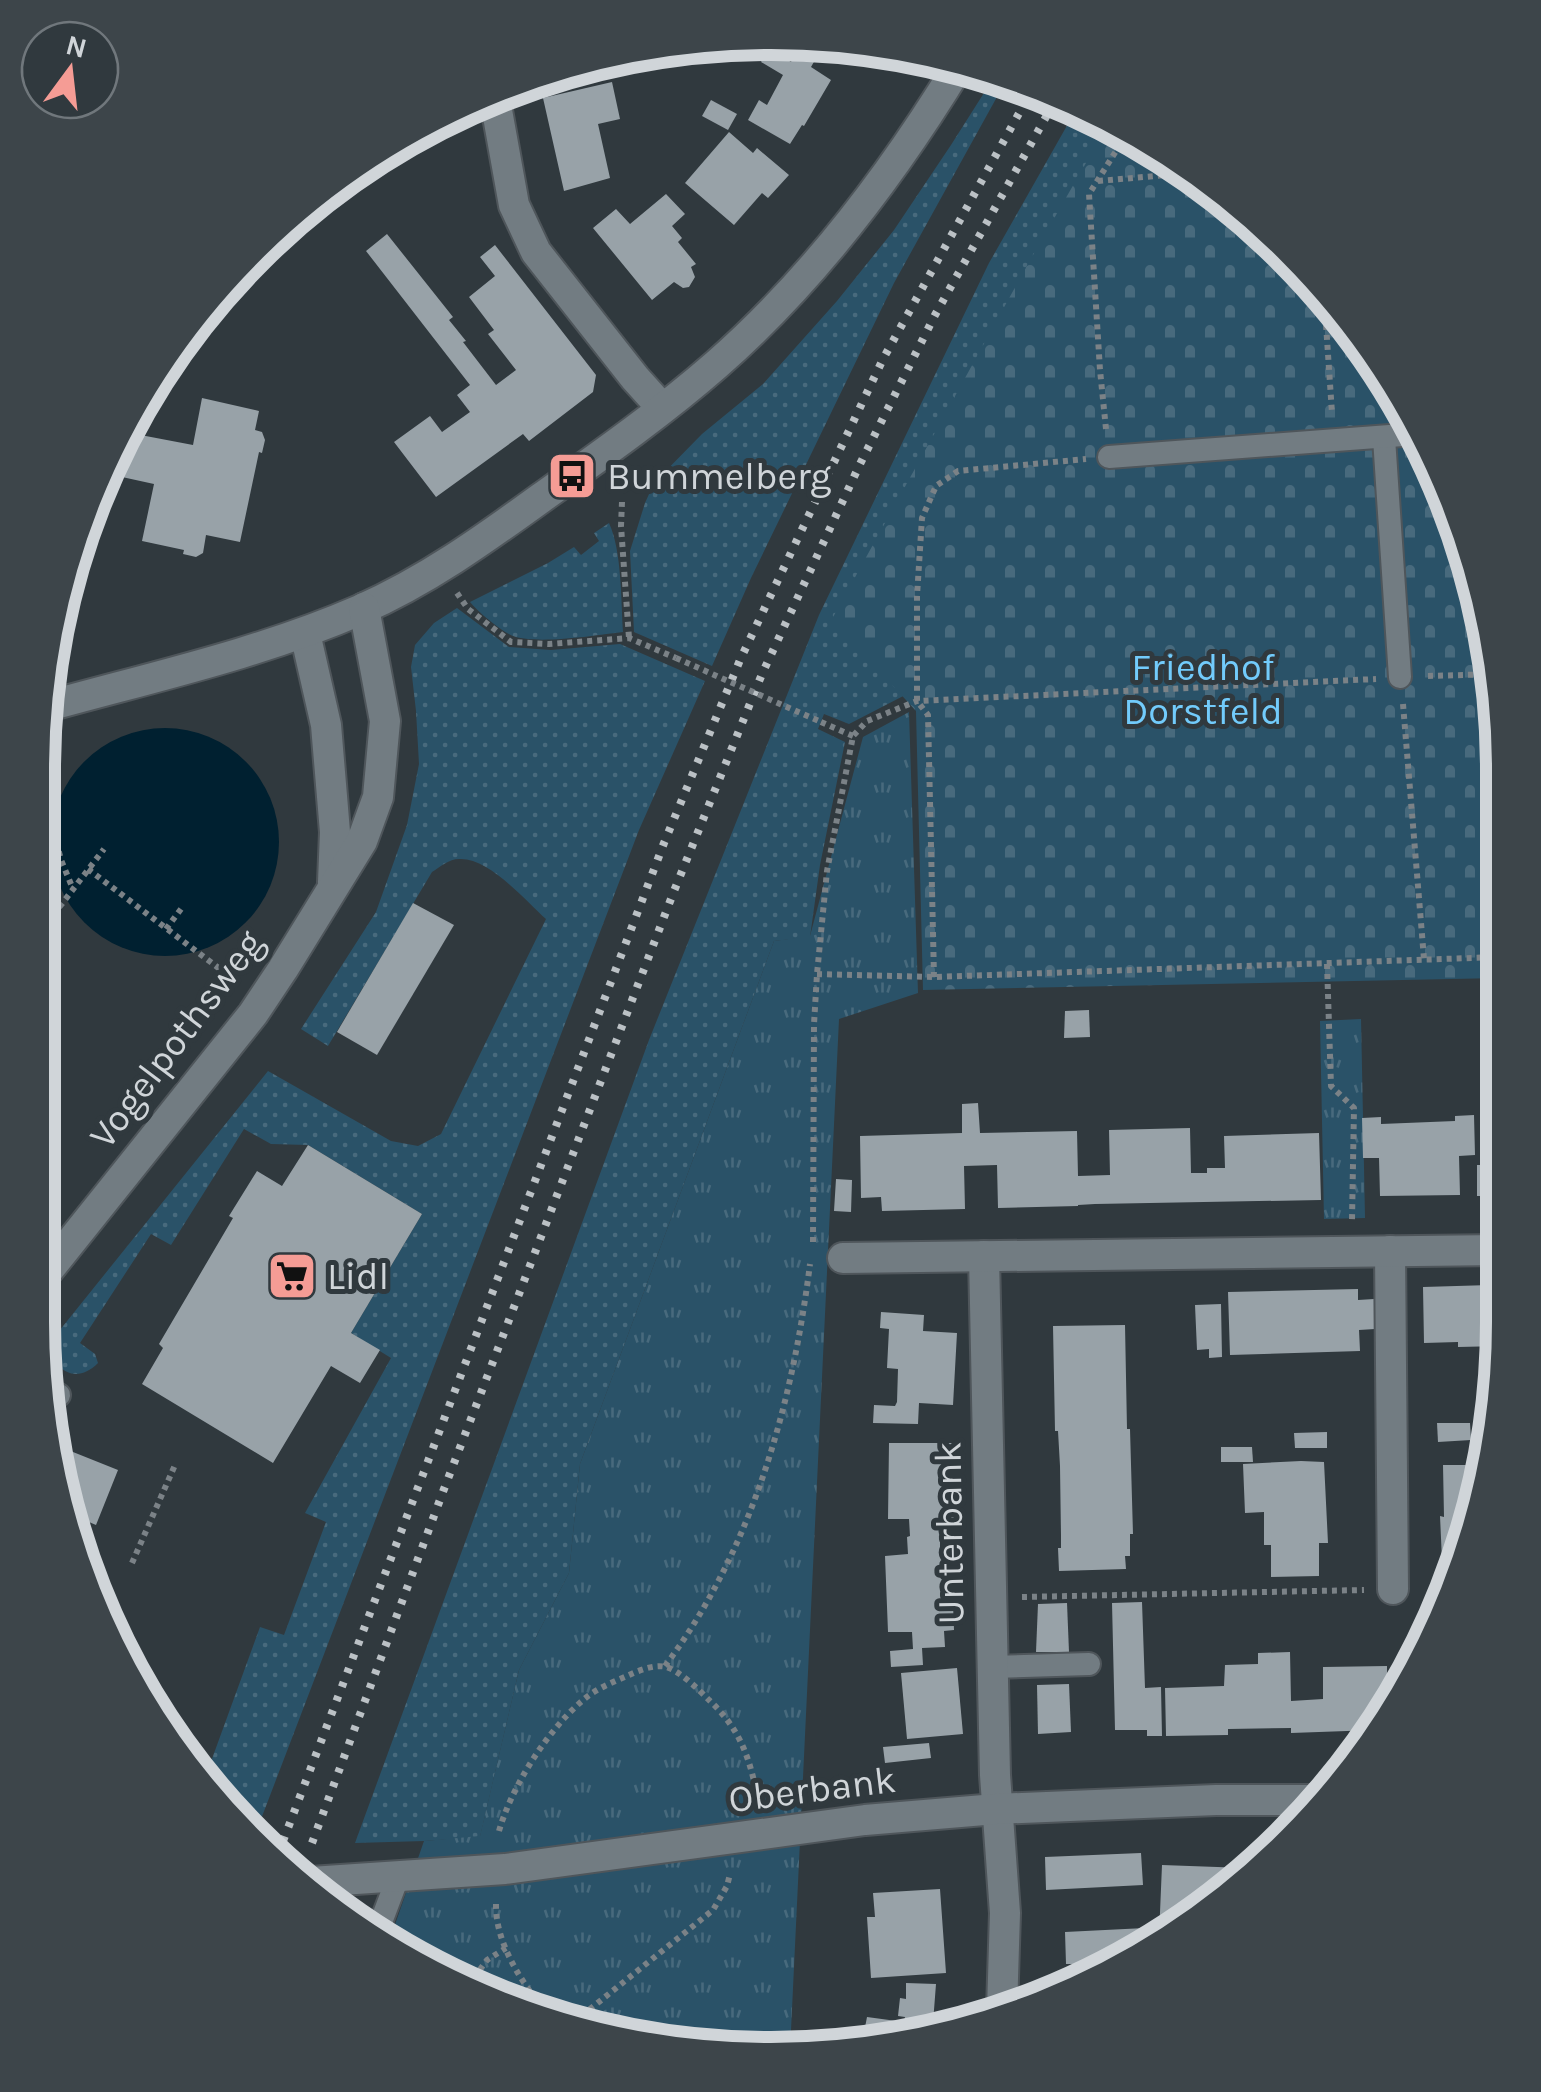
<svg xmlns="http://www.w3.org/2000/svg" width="1541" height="2092" font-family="Karla,sans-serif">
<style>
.grass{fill:url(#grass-dots)}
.cemetery{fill:url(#cemetery-stones)}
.park{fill:url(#park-tufts)}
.water{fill:#002030}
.building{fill:#98a2a8}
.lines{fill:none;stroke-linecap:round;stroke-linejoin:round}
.lane-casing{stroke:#4f565b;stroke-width:26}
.street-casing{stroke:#4f565b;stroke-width:34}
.secondary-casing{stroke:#4f565b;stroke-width:34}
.path{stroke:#7b8287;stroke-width:6;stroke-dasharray:5 5;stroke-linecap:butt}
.lane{stroke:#727c82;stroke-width:22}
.street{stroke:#727c82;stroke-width:30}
.secondary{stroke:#727c82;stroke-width:30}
.rail{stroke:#bbc1c5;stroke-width:8;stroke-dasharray:5 10;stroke-linecap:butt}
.path-bridge{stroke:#7b8287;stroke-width:6;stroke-dasharray:5 5;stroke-linecap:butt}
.labels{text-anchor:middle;stroke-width:10;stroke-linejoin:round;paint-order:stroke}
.poi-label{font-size:38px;fill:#d0d5d9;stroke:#30393e;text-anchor:start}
.park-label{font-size:38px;fill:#72cbfb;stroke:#30393e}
.street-label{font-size:38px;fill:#d0d5d9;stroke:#30393e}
.rim{fill:none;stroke:#d0d5d9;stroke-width:12}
</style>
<defs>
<pattern id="grass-dots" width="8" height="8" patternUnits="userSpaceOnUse" patternTransform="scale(2.5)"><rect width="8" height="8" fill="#2a5268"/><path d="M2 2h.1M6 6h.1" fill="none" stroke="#486a7d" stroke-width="1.8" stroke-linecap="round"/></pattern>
<pattern id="cemetery-stones" width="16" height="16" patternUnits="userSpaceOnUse" patternTransform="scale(2.5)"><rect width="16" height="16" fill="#2a5268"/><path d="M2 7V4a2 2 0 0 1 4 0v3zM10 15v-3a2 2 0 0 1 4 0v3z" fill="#486a7d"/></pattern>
<pattern id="park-tufts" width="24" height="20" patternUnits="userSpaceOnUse" patternTransform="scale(2.5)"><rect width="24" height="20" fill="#2a5268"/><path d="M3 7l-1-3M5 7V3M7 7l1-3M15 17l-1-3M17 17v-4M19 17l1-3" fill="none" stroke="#486a7d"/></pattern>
</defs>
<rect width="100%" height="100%" fill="#30393e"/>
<g class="grass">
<polygon points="996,74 1008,77 894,283 751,578 712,666 634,632 630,551 645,503 654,483 702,434 763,384 837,301 894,230 951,145"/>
<polygon points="1077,108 1125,130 911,692 849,724 824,714 818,729 845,742 820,865 810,937 774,941 580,1464 569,1573 519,1670 480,1837 424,1841 355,1843 649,1040 819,615 989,263"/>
<path d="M609,523c13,28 12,78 14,109 -27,3 -85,13 -110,4 -12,-5 -35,-24 -43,-34l78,-39 26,-16 7,8 18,-14 -5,-8z"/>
<path d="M457,608l52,39 42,3 69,-6 85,37 -66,149 -386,1010 -48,-62 55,-151 24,8 42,-113 -21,-9 86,-155 -40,-25 71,-119 -114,-69 -37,-1 -27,-15 -73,116 -20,-11 -71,109 15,11 3,9c-22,22 -42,8 -51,-17l221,-275 123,70 27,5 23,-12 105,-215c-21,-19 -56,-60 -85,-60 -11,-1 -20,7 -29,13l-104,174 -27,-17 75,-117 31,-87 12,-61 -3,-53 -5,-44 4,-22 19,-22z"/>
</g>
<polygon class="cemetery" points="1109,123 1137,136 1254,220 1352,325 1448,491 1497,674 1499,978 923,990 916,711 832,619 1029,262"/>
<g class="park">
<polygon points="909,712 918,993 839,1019 790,2051 628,2041 446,1979 390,1939 424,1841 480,1836 519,1670 569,1573 580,1464 774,941 810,936 863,737"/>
<polygon points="1361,1019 1365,1218 1324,1219 1320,1021"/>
</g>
<circle class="water" cx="165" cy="842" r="114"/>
<g class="building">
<polygon points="768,41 803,42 797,51 815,60 811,67 831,80 804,126 802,125 790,144 748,120 759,100 767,105 783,75 761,62 769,49 791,62 794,56"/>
<polygon points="878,47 927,58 919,71"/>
<polygon points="612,82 620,119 598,124 610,178 564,191 543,98"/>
<polygon points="711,100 737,114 728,130 702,116"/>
<polygon points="729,132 753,153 757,148 789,175 768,198 762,193 734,225 685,183"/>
<polygon points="666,194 685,214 672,226 682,238 678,242 696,264 691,267 695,277 689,287 683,288 674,282 652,300 593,228 616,209 630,224"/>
<polygon points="387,234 453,317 449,320 466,341 463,342 496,385 516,370 488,334 494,330 469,297 495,276 480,257 495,245 596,375 593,392 529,441 523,434 436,497 394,442 430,416 442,432 470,412 457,395 470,385 366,251"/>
<polygon points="202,398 259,411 255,430 262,432 265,440 262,453 259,452 240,542 206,535 203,553 196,557 183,554 184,550 142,541 154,484 122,477 127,452 124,452 130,433 193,445"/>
<polygon points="413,903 454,925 377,1055 337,1032"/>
<polygon points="1089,1010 1090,1037 1064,1038 1065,1011"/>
<polygon points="978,1103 980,1133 1077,1131 1078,1176 1110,1175 1109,1130 1190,1128 1191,1173 1207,1173 1207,1168 1225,1168 1224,1136 1319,1133 1321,1200 1095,1204 1078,1205 1078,1206 998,1208 997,1165 964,1166 965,1209 882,1211 881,1197 861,1198 860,1136 962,1133 962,1104"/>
<polygon points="1474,1115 1475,1155 1459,1156 1460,1195 1380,1196 1379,1158 1363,1158 1362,1118 1381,1117 1381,1124 1455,1121 1455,1116"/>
<polygon points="1492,1129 1500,1129 1501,1185 1493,1185 1493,1196 1477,1196 1477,1165 1492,1165"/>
<polygon points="308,1145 422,1214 351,1333 380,1350 360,1383 331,1366 273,1463 142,1384 163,1348 159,1344 233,1218 229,1216 257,1171 282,1186"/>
<polygon points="836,1179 852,1180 851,1212 834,1211"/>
<polygon points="1490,1285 1501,1285 1502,1346 1458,1347 1458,1342 1424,1343 1423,1287"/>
<polygon points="1358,1289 1358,1300 1374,1299 1375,1329 1359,1330 1360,1351 1230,1355 1228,1292"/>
<polygon points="1221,1304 1222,1357 1209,1358 1209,1349 1197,1350 1195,1305"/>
<polygon points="881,1312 924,1315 923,1331 957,1333 953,1405 919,1403 918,1424 873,1423 874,1405 895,1406 897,1402 898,1369 887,1368 889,1329 880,1328"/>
<polygon points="1125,1325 1127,1429 1130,1429 1133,1534 1130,1534 1130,1556 1125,1556 1126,1569 1059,1571 1058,1548 1061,1548 1061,1536 1060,1466 1058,1431 1055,1431 1053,1326"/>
<polygon points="1437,1423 1470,1423 1471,1440 1438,1442"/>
<polygon points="1327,1432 1327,1448 1295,1448 1294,1433"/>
<polygon points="889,1443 956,1443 955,1519 940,1519 940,1553 951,1553 954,1630 944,1631 945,1647 922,1648 923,1665 891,1667 890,1651 913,1649 912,1632 888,1632 885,1556 908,1554 907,1537 910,1536 909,1519 888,1519"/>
<polygon points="1221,1447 1252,1447 1253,1462 1221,1462"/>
<polygon points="68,1450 118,1470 96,1525 63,1511 58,1476"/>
<polygon points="1301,1461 1324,1462 1328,1543 1319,1543 1319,1576 1271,1577 1271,1545 1264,1545 1264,1512 1245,1513 1243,1464"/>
<polygon points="1443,1465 1486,1465 1478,1512 1459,1559 1442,1560 1440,1516 1444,1517"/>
<polygon points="1142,1602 1145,1688 1161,1687 1162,1736 1147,1736 1147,1730 1115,1730 1112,1603"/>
<polygon points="1067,1603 1069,1652 1036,1652 1038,1604"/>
<polygon points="1290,1652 1291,1701 1323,1699 1323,1667 1387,1666 1387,1676 1410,1676 1406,1687 1375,1730 1291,1733 1291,1728 1228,1729 1228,1735 1166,1736 1165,1688 1224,1686 1225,1665 1258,1664 1258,1653"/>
<polygon points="957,1668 963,1734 907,1739 901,1673"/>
<polygon points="1069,1684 1071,1732 1038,1734 1037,1685"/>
<polygon points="929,1743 931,1758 885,1763 883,1747"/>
<polygon points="1141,1853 1143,1885 1046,1890 1045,1857"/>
<polygon points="1162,1865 1245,1868 1254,1868 1216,1903 1159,1936"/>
<polygon points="940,1889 946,1973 871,1978 867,1917 875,1917 873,1893"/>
<polygon points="1145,1928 1145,1944 1071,1987 1072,1964 1066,1964 1065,1932"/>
<polygon points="906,1983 936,1984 933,2023 942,2024 862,2043 867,2017 904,2022 905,2017 898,2016 900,1998 906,1999"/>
</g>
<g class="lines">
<g class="lane-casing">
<g id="lane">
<polyline points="1384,438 1400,677"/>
<polyline points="1109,457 1416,434"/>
<polyline points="46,1388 59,1395"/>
<polyline points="992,1667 1089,1664"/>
<polyline points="378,1930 398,1877"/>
</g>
</g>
<g class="street-casing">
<g id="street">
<polyline points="496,94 496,105 514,205 536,252 635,378 662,408"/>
<polyline points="1390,1251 1393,1589"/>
<polyline points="984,1256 995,1775 1005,1913 1002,2010"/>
<polyline points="843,1258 1501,1250"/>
<polyline points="311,1882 505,1869 865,1820 996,1809 1216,1800 1325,1800"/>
</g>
</g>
<g class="secondary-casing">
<g id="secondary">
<polyline points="305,633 326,725 335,832 333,882"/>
<path d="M41,708c107,-30 218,-54 319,-98 66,-29 123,-70 181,-112 59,-42 120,-85 175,-133 97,-85 176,-190 243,-300"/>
<polyline points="38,1283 253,1014 283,969 362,841 378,797 385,721 364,608"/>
</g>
</g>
<g class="path">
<polyline points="1098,181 1190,173"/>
<polyline points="1324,295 1332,413"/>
<polyline points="1106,429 1100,370 1089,194 1128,132"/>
<polyline points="622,502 621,526 629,638"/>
<polyline points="457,593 468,609 511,642 549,644 629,638 676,658"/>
<polyline points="1428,676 1497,674"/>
<polyline points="1403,704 1424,959"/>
<polyline points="821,722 853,736"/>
<polyline points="39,774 61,860 73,889"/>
<polyline points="88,869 229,976"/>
<polyline points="39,929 61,905 104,849"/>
<polyline points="166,929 181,909"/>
<polyline points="1327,964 1331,1086 1354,1108 1352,1220"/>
<polyline points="817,974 934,977 1499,957"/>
<polyline points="934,977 928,715 917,701 917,596 922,518 936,486 958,471 1086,459"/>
<polyline points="813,1242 814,1024 817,974 827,871 853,736 867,721 917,701 1376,679"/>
<polyline points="132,1563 175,1465"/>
<polyline points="1022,1597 1364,1590"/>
<path d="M665,1666c87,-116 127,-259 145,-402"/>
<path d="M499,1831c13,-45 48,-100 83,-130 13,-12 31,-19 47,-26 11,-5 26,-11 37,-8 14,4 33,23 43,33 30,28 40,55 48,95"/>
<path d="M496,1904c-1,39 27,81 51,109"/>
<polyline points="468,1986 487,1960 506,1948"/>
<polyline points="574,2022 713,1910 727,1886 730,1874"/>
</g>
<use href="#lane" class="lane"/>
<use href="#street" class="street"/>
<use href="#secondary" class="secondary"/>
<g class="rail">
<polyline points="283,1841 664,843 740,660 883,359 1033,88"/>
<polyline points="312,1843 444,1489 674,891 762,674 860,464 935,315 1056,99"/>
</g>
<polyline class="path-bridge" points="676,658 821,722"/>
</g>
<defs>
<g id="bus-square" transform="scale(2.5)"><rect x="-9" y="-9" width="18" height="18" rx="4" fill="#f59c95" stroke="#30393e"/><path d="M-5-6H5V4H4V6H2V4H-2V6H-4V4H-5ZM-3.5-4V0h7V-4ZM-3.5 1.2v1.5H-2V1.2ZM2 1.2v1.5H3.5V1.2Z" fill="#111"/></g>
<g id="supermarket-square" transform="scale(2.5)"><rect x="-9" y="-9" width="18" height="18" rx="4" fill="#f59c95" stroke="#30393e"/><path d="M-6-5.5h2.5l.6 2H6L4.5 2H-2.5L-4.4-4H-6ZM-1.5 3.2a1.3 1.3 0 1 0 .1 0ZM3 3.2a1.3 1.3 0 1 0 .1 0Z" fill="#111"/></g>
</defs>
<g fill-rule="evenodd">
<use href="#bus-square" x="572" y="476"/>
<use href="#supermarket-square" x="292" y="1276"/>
</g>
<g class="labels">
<g class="poi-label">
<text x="607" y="489">Bummelberg</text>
<text x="327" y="1289">Lidl</text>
</g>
<g class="park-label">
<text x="1203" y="680">Friedhof<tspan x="1203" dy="44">Dorstfeld</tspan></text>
</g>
<g class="street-label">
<text transform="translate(176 1039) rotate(-53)" y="13">Vogelpothsweg</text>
<text transform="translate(949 1533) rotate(-91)" y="13">Unterbank</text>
<text transform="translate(812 1789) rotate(-7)" y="13">Oberbank</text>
</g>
</g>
<path d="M0 0H1541V2092H0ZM770 55H771A715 715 0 0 1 1486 770V1322A715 715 0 0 1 771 2037H770A715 715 0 0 1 55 1322V770A715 715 0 0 1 770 55Z" fill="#3d454a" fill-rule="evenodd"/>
<path class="rim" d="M770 55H771A715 715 0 0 1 1486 770V1322A715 715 0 0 1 771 2037H770A715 715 0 0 1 55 1322V770A715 715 0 0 1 770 55Z"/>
<g transform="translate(70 70) rotate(15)"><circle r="48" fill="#30393e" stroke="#70777c" stroke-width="2.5"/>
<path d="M0-8L18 38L0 25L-18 38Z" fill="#f59c95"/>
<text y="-15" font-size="28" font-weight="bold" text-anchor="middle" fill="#d0d5d9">N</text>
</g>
</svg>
